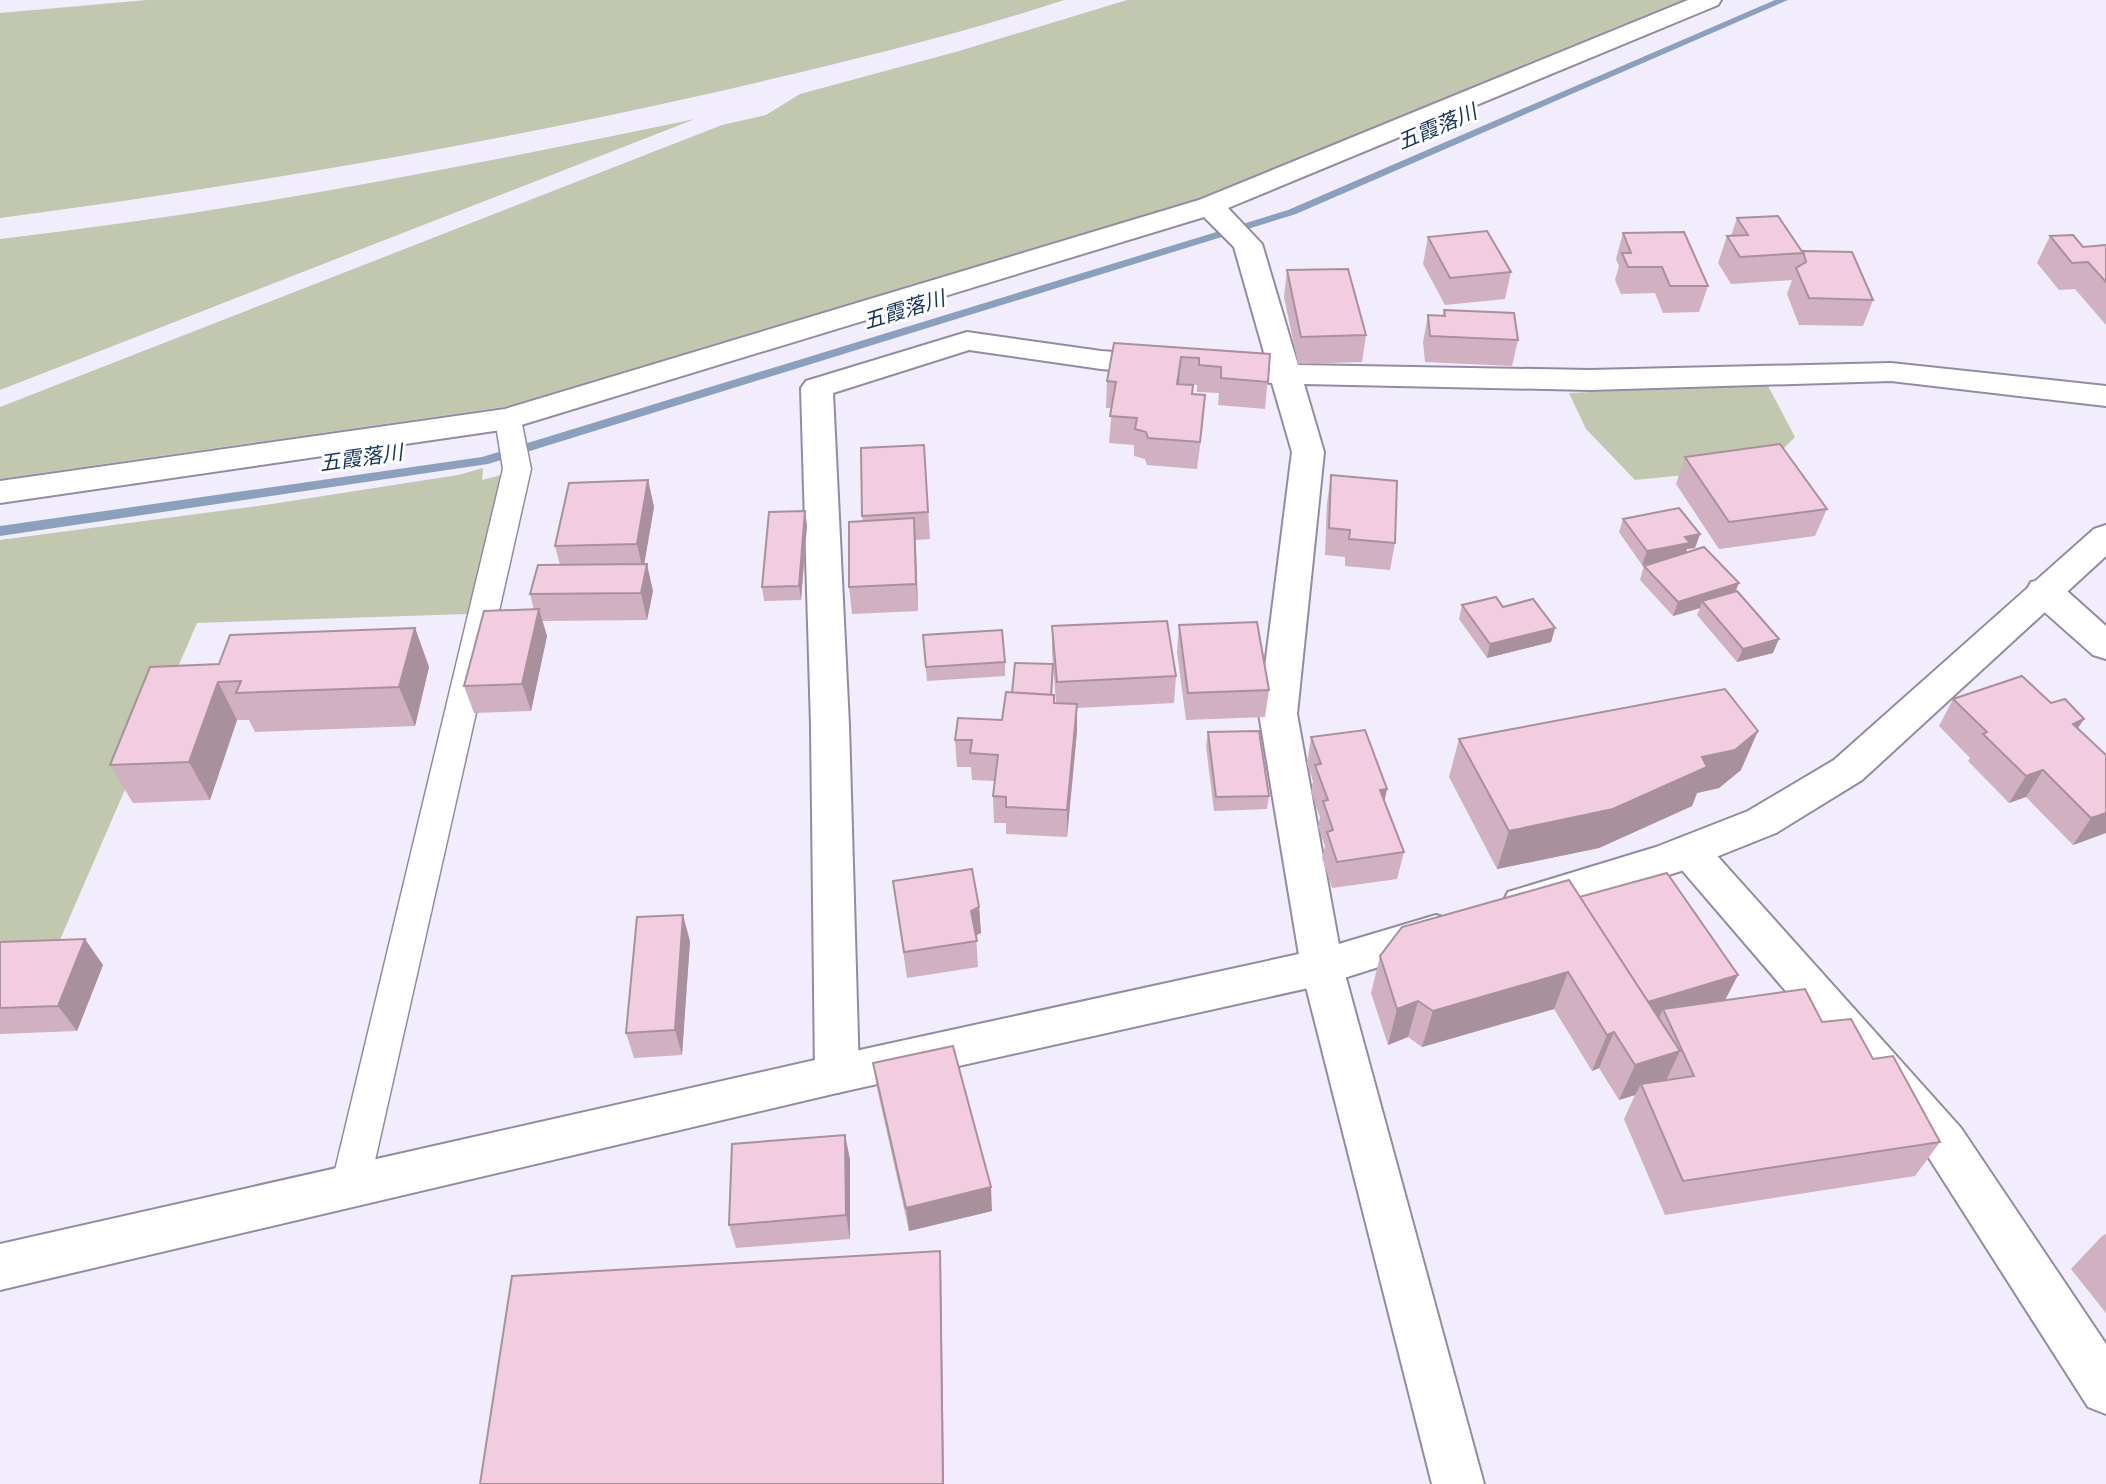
<svg xmlns="http://www.w3.org/2000/svg" width="2106" height="1484" font-family="'Open Sans','Noto Sans JP',sans-serif">
<style>
.green{fill:#c2c8b0}
.lines{fill:none;stroke-linecap:round;stroke-linejoin:round}
.stream{fill:#8ba0bd;fill-rule:evenodd}
.lane-casing{stroke:#928ba3;stroke-width:3}
.street-casing{stroke:#928ba3;stroke-width:4}
.secondary-casing{stroke:#928ba3;stroke-width:4}
.lane{fill:#fff;fill-rule:evenodd}
.street{fill:#fff;fill-rule:evenodd}
.secondary{fill:#fff;fill-rule:evenodd}
.wall{fill:#d0b0c1}
.shaded-wall{fill:#a9909d}
.building{fill:#f2cde0;stroke:#a9909d;stroke-width:2}
.labels{text-anchor:middle;stroke-width:6;stroke-linejoin:round;paint-order:stroke}
.far-water-label{font-size:21px;font-style:italic;fill:#16335a;stroke:#fff}
</style>
<rect width="100%" height="100%" fill="#f1edfc"/>
<g class="green">
<path d="M147,0h917c-112,37 -228,64 -343,91 -238,54 -479,95 -721,127v-205z"/>
<polygon points="1127,0 1684,0 1220,193 517,405 0,479 0,407 722,125 766,115 800,94 959,51"/>
<path d="M695,119l-695,271v-151c234,-27 465,-72 695,-120z"/>
<polygon points="1767,384 1795,437 1765,467 1635,480 1586,429 1569,393"/>
<polygon points="483,468 482,480 505,474 467,614 197,623 56,949 0,952 0,540 265,505 458,475"/>
</g>
<g class="lines">
<polygon class="stream" points="1775,0 1788,0 1296,214 488,464 0,536 0,526 482,457 1288,210"/>
<g class="lane-casing">
<polygon id="lane" points="508,411 517,413 521,419 531,469 369,1187 364,1199 350,1205 336,1199 331,1187 503,469 495,419 499,413"/>
</g>
<g class="street-casing">
<g id="street">
<polygon points="1688,0 1721,0 1718,5 1228,208 1262,244 1298,365 1590,370 1891,363 2106,386 2106,406 1891,381 1590,390 1304,384 1324,452 1297,714 1343,967 1484,1484 1432,1484 1301,967 1259,714 1292,452 1272,383 1101,369 969,350 833,393 849,725 859,1074 853,1088 837,1093 821,1088 815,1074 811,725 801,388 806,381 967,332 1101,351 1267,363 1234,247 1204,217 508,429 0,503 0,481 505,409 1199,200"/>
<polygon points="2044,579 2057,582 2106,626 2106,659 2093,655 2031,600 2026,591 2031,582"/>
<polygon points="1689,835 1703,840 1961,1128 2106,1344 2106,1414 2088,1407 1929,1158 1675,862 1669,851 1675,840"/>
</g>
</g>
<g class="secondary-casing">
<g id="secondary">
<polygon points="2106,525 2106,556 1862,780 1776,833 1681,871 1523,921 1508,916 1502,904 1508,892 1656,847 1748,811 1834,760 2094,529"/>
<polygon points="1436,915 1451,920 1457,932 1451,944 1322,985 837,1093 0,1290 0,1244 837,1055 1322,949"/>
</g>
</g>
<use href="#lane" class="lane"/>
<use href="#street" class="street"/>
<use href="#secondary" class="secondary"/>
</g>
<g class="wall">
<polygon points="1737,218 1802,253 1873,300 1863,326 1799,325 1787,294 1792,280 1731,284 1718,263 1727,236 1731,236"/>
<polygon points="1623,233 1708,286 1699,312 1663,313 1655,293 1621,294 1615,280 1619,266 1616,259"/>
<polygon points="2050,236 2083,247 2106,245 2106,325 2075,289 2059,290 2037,263"/>
<polygon points="1428,237 1511,272 1505,299 1445,305 1423,264"/>
<polygon points="1287,270 1366,335 1362,362 1298,364 1284,297"/>
<polygon points="1444,310 1518,340 1512,366 1425,362 1423,342 1428,315 1443,316"/>
<polygon points="1114,343 1270,354 1265,409 1218,405 1219,393 1197,392 1197,385 1179,383 1193,394 1205,395 1197,469 1147,465 1145,459 1134,456 1134,445 1109,443 1112,408 1106,408 1107,381"/>
<polygon points="924,445 930,539 915,540 918,611 852,614 849,587 863,521 862,516"/>
<polygon points="1685,457 1827,509 1815,536 1719,549 1676,484"/>
<polygon points="1331,475 1395,543 1390,570 1345,566 1345,557 1325,555 1327,503"/>
<polygon points="648,480 654,507 644,564 653,591 647,620 542,621 547,636 531,711 474,713 464,686 534,610 530,594 560,565 555,546"/>
<polygon points="1623,519 1700,534 1695,548 1687,549 1686,553 1735,592 1773,653 1737,662 1697,615 1700,608 1673,616 1640,580 1644,566 1659,562 1642,565 1619,532"/>
<polygon points="807,525 801,600 764,601 762,587"/>
<polygon points="1462,605 1503,607 1555,628 1551,642 1487,658 1459,619"/>
<polygon points="1179,625 1269,690 1265,717 1186,720 1177,652"/>
<polygon points="1052,626 1176,676 1174,703 1077,708 1077,731 1067,837 1006,834 1006,823 994,823 993,796 995,781 972,780 971,767 957,767 955,740 1002,720 1012,693 1053,678 1052,695 1054,703 1056,703 1052,653"/>
<polygon points="415,628 429,667 415,726 255,732 249,720 237,720 210,800 133,803 110,765 219,664"/>
<polygon points="923,635 1005,662 1005,676 927,681"/>
<polygon points="1953,699 2078,729 2106,755 2106,833 2073,845 2026,797 2009,803 1968,761 1970,758 1939,726"/>
<polygon points="1208,732 1269,796 1267,809 1214,811 1206,746"/>
<polygon points="1311,737 1387,789 1384,802 1404,852 1397,879 1332,888 1322,858 1325,846 1318,827 1320,817 1311,792 1313,781 1307,764"/>
<polygon points="1459,739 1741,770 1719,788 1697,793 1692,806 1599,848 1497,869 1449,777"/>
<polygon points="893,881 979,907 981,933 976,935 978,967 907,978"/>
<polygon points="1579,897 1738,975 1725,1000 1822,1022 1873,1059 1940,1142 1915,1176 1665,1215 1624,1119 1635,1095 1619,1100 1599,1068 1592,1071 1554,1009 1422,1047 1408,1037 1388,1045 1371,993 1380,956"/>
<polygon points="690,941 682,1055 634,1058 626,1033"/>
<polygon points="0,942 103,965 77,1031 0,1034"/>
<polygon points="873,1063 992,1211 909,1231 877,1088"/>
<polygon points="850,1159 850,1239 736,1248 729,1225"/>
<polygon points="2106,1234 2106,1313 2071,1269 2102,1236"/>
</g>
<g class="shaded-wall">
<polygon points="1181,357 1179,383 1175,411 1177,384"/>
<polygon points="1205,395 1203,422 1197,469 1200,442"/>
<polygon points="648,480 654,507 643,571 637,544"/>
<polygon points="805,511 807,525 801,600 799,586"/>
<polygon points="914,518 916,545 918,611 916,584"/>
<polygon points="1700,534 1695,548 1687,549 1685,557 1642,565 1647,551 1685,537"/>
<polygon points="647,564 653,591 647,620 641,593"/>
<polygon points="1739,583 1733,597 1702,601 1700,608 1673,616 1678,602"/>
<polygon points="539,609 547,636 531,711 522,684"/>
<polygon points="415,628 429,667 415,726 399,687"/>
<polygon points="1555,628 1551,642 1487,658 1490,644"/>
<polygon points="1779,639 1773,653 1737,662 1743,649"/>
<polygon points="218,682 237,720 210,800 189,762"/>
<polygon points="1077,704 1077,731 1067,837 1067,810"/>
<polygon points="2084,719 2067,745 2073,724"/>
<polygon points="1758,731 1741,770 1719,788 1697,793 1692,806 1599,848 1497,869 1509,831 1702,757"/>
<polygon points="2043,770 2026,797 2009,803 2026,776"/>
<polygon points="1387,789 1381,816 1380,790"/>
<polygon points="2106,813 2106,833 2073,845 2091,818"/>
<polygon points="979,907 981,933 972,937 971,911"/>
<polygon points="683,915 690,941 682,1055 675,1030"/>
<polygon points="85,939 103,965 77,1031 58,1006"/>
<polygon points="1568,972 1554,1009 1422,1047 1433,1011"/>
<polygon points="1738,975 1725,1000 1663,1009 1658,1020 1647,1002"/>
<polygon points="1418,1001 1408,1037 1388,1045 1397,1009"/>
<polygon points="1614,1032 1599,1068 1592,1071 1607,1035"/>
<polygon points="1680,1051 1663,1087 1641,1084 1635,1095 1619,1100 1635,1065"/>
<polygon points="845,1135 850,1159 850,1239 846,1215"/>
<polygon points="991,1187 992,1211 909,1231 906,1208"/>
<polygon points="940,1251 941,1263 944,1484 943,1484"/>
</g>
<g class="building">
<polygon points="1778,216 1803,253 1740,257 1727,236 1748,235 1737,218"/>
<polygon points="1487,231 1511,272 1450,278 1428,237"/>
<polygon points="1684,232 1708,286 1670,286 1662,267 1628,267 1622,253 1631,253 1623,233"/>
<polygon points="2073,235 2083,247 2106,245 2106,282 2088,262 2072,263 2050,236"/>
<polygon points="1803,251 1852,252 1873,300 1809,298 1796,268 1806,262"/>
<polygon points="1348,269 1366,335 1301,337 1287,270"/>
<polygon points="1444,310 1514,313 1518,340 1430,336 1428,315 1445,316"/>
<polygon points="1114,343 1270,354 1268,382 1221,378 1221,367 1199,365 1199,358 1181,357 1177,384 1193,385 1192,394 1205,395 1200,442 1148,438 1146,432 1135,429 1137,418 1110,416 1116,382 1107,381"/>
<polygon points="1780,444 1827,509 1729,522 1685,457"/>
<polygon points="924,445 928,512 862,516 861,448"/>
<polygon points="1331,475 1397,481 1395,543 1349,539 1350,530 1329,528"/>
<polygon points="648,480 637,544 555,546 569,483"/>
<polygon points="1679,508 1700,534 1685,537 1690,543 1647,551 1623,519"/>
<polygon points="805,511 799,586 762,587 769,512"/>
<polygon points="914,518 916,584 849,587 849,522"/>
<polygon points="1704,547 1739,583 1678,602 1644,566"/>
<polygon points="647,564 641,593 530,594 538,565"/>
<polygon points="1737,591 1779,639 1743,649 1702,601"/>
<polygon points="1496,597 1503,607 1533,599 1555,628 1490,644 1462,605"/>
<polygon points="539,609 522,684 464,686 484,611"/>
<polygon points="1167,621 1176,676 1057,682 1052,626"/>
<polygon points="1257,622 1269,690 1188,693 1179,625"/>
<polygon points="415,628 399,687 236,693 241,681 218,682 189,762 110,765 150,667 219,664 230,635"/>
<polygon points="1002,630 1005,662 926,667 923,635"/>
<polygon points="1015,663 1053,664 1051,695 1012,693"/>
<polygon points="2022,676 2051,703 2065,699 2084,719 2073,724 2106,755 2106,813 2091,818 2043,770 2026,776 1983,734 1987,732 1953,699"/>
<polygon points="1725,689 1758,731 1735,750 1702,757 1707,767 1613,809 1509,831 1459,739"/>
<polygon points="1006,692 1054,695 1054,703 1077,704 1067,810 1006,807 1006,797 993,796 998,755 970,753 972,740 955,740 958,718 1002,720"/>
<polygon points="1365,730 1387,789 1380,790 1404,852 1337,862 1327,832 1333,830 1323,801 1328,800 1315,765 1321,764 1311,737"/>
<polygon points="1259,731 1269,796 1216,797 1208,732"/>
<polygon points="972,869 979,907 971,911 977,941 904,952 893,881"/>
<polygon points="1667,873 1738,975 1648,1002 1579,897"/>
<polygon points="1569,880 1680,1051 1635,1065 1614,1032 1607,1035 1568,972 1433,1011 1418,1001 1397,1009 1380,956 1402,927"/>
<polygon points="683,915 675,1030 626,1033 637,917"/>
<polygon points="85,939 58,1006 0,1008 0,942"/>
<polygon points="1805,989 1822,1022 1851,1019 1873,1059 1893,1056 1940,1142 1683,1181 1641,1084 1694,1076 1663,1009"/>
<polygon points="953,1046 991,1187 906,1208 873,1063"/>
<polygon points="845,1135 846,1215 729,1225 732,1144"/>
<polygon points="940,1251 943,1484 480,1484 512,1276"/>
</g>
<g class="labels">
<g class="far-water-label">
<text transform="translate(1437 127) rotate(-23)" y="7">五霞落川</text>
<text transform="translate(904 310) rotate(-17)" y="7">五霞落川</text>
<text transform="translate(361 458) rotate(-8)" y="7">五霞落川</text>
</g>
</g>
</svg>
